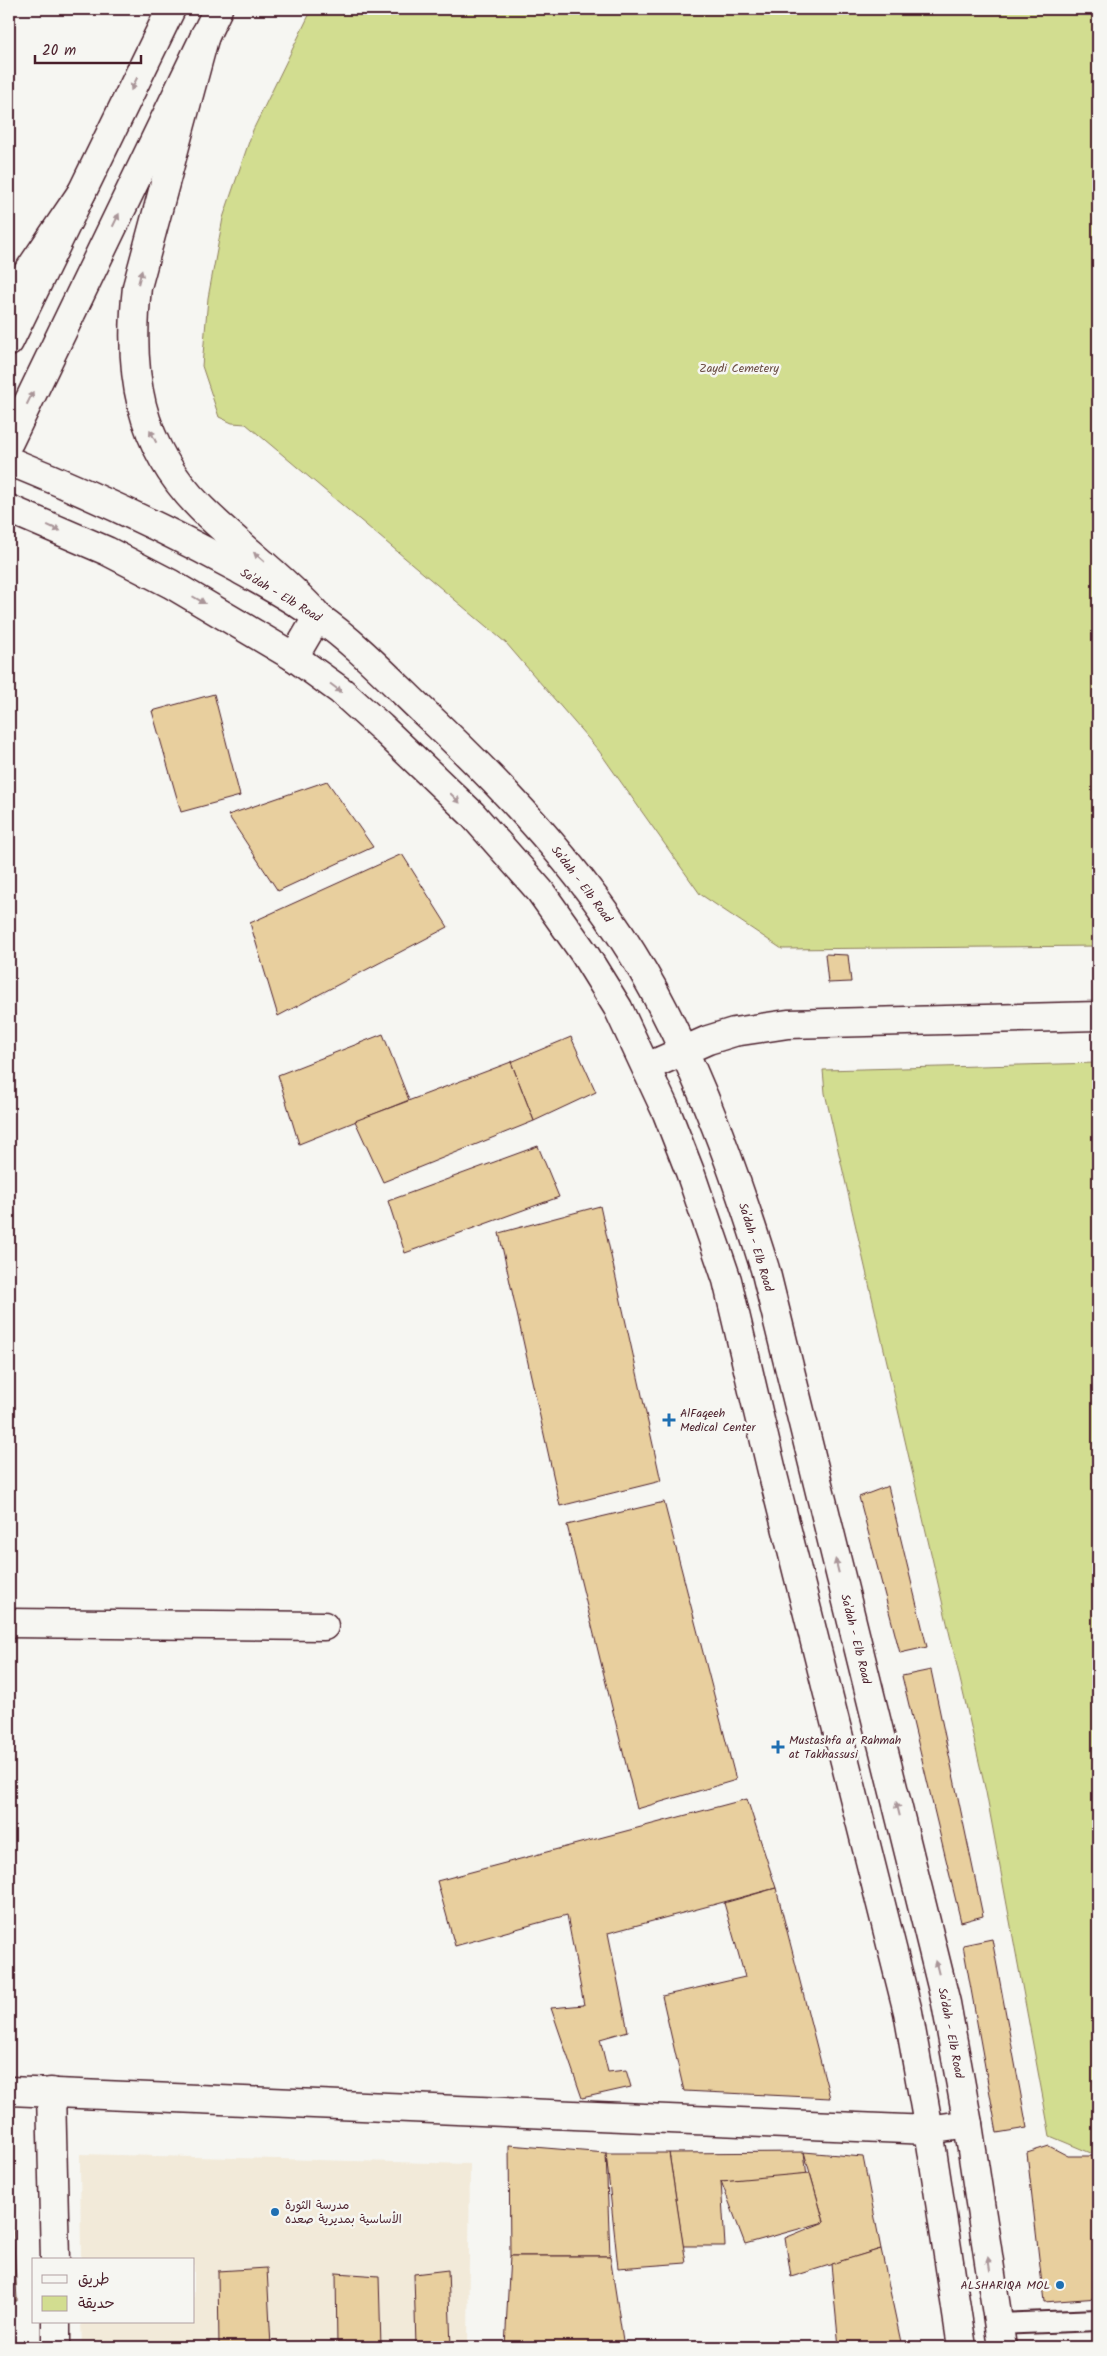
<svg xmlns="http://www.w3.org/2000/svg" width="1107" height="2356" font-family="Kalam,'Playpen Sans Arabic',sans-serif">
<style>
.built{fill:#f2ead9}
.green{fill:#d2dd90;stroke:#8e7e5e}
.building{fill:#e8cf9e;stroke:#4a1f2b}
.lines{fill:none;stroke-linecap:round;stroke-linejoin:round}
.lane-casing{stroke:#4a1f2b;stroke-width:24}
.street-casing{stroke:#4a1f2b;stroke-width:31}
.primary-casing{stroke:#4a1f2b;stroke-width:31}
.highway-casing{stroke:#4a1f2b;stroke-width:31}
.lane{stroke:#f6f6f2;stroke-width:20}
.street{stroke:#f6f6f2;stroke-width:28}
.primary{stroke:#f6f6f2;stroke-width:28}
.highway{stroke:#f6f6f2;stroke-width:28}
.oneway{fill:#a99598}
.poi-dot{fill:#1f6fb2;stroke:#f6f6f2;stroke-width:2}
.labels{text-anchor:middle;stroke-width:5;stroke-linejoin:round;paint-order:stroke}
.park-label{font-size:12px;fill:#6c4e44;stroke:#f6f6f2}
.street-label{font-size:12px;fill:#4a1f2b;stroke:#f6f6f2}
.poi-label{font-size:12px;fill:#4a1f2b;stroke:#f6f6f2;text-anchor:start}
</style>
<rect width="100%" height="100%" fill="#f6f6f2"/>
<filter id="ink" filterUnits="userSpaceOnUse"><feTurbulence type="fractalNoise" baseFrequency=".02" numOctaves="2"/><feDisplacementMap in="SourceGraphic" scale="10" xChannelSelector="R" yChannelSelector="G"/><feConvolveMatrix kernelMatrix="1 2 1 2 8 2 1 2 1" color-interpolation-filters="sRGB"/></filter>
<g filter="url(#ink)">
<polygon class="built" points="80,2154 470,2164 468,2347 82,2347 81,2322 194,2322 194,2260 81,2260"/>
<g class="green">
<polygon points="312,9 1098,9 1098,946 782,949 700,894 599,751 506,643 246,424 232,423 219,417 202,366 208,298 223,218 253,130"/>
<polygon points="1098,1063 1098,2156 1050,2136 986,1792 825,1093 823,1070"/>
</g>
<g class="building">
<polygon points="214,694 240,796 181,812 152,711"/>
<polygon points="327,781 373,847 278,891 228,815"/>
<polygon points="402,854 448,927 278,1016 250,923"/>
<polygon points="825,954 848,955 851,982 828,983"/>
<polygon points="383,1034 409,1100 299,1144 278,1075"/>
<polygon points="571,1037 596,1092 534,1121 511,1062"/>
<polygon points="511,1062 534,1121 383,1182 355,1121"/>
<polygon points="538,1146 559,1197 405,1253 388,1201"/>
<polygon points="600,1206 661,1481 560,1506 499,1233"/>
<polygon points="888,1486 927,1647 900,1653 859,1497"/>
<polygon points="664,1502 736,1780 637,1809 567,1525"/>
<polygon points="931,1670 983,1916 961,1922 902,1676"/>
<polygon points="747,1799 776,1888 608,1933 628,2031 600,2039 608,2072 626,2070 631,2087 582,2098 551,2008 584,2005 567,1915 455,1946 437,1881"/>
<polygon points="776,1888 830,2098 684,2091 662,1996 745,1977 724,1903"/>
<polygon points="992,1939 1027,2128 997,2133 963,1945"/>
<polygon points="9,2145 17,2301 9,2301"/>
<polygon points="509,2145 606,2153 610,2256 510,2256"/>
<polygon points="1049,2146 1068,2156 1098,2156 1098,2298 1044,2302 1027,2153"/>
<polygon points="804,2152 807,2176 721,2181 725,2246 683,2246 669,2153"/>
<polygon points="804,2152 863,2157 881,2249 791,2277 785,2238 824,2222"/>
<polygon points="606,2153 669,2153 686,2263 618,2268"/>
<polygon points="810,2173 824,2222 745,2244 721,2181"/>
<polygon points="881,2249 902,2347 839,2347 831,2264"/>
<polygon points="510,2256 610,2256 624,2347 505,2347"/>
<polygon points="267,2268 271,2347 219,2347 218,2271"/>
<polygon points="448,2270 451,2347 416,2347 414,2274"/>
<polygon points="336,2273 379,2276 381,2347 337,2347"/>
</g>
<g class="lines">
<g class="lane-casing">
<polyline id="lane" points="998,2324 1098,2320"/>
</g>
<g class="street-casing">
<g id="street">
<polyline points="647,1067 708,1040 734,1032 788,1024 1098,1016"/>
<polyline points="9,1623 324,1626"/>
<polyline points="9,2091 929,2130 968,2124"/>
<polyline points="51,2092 55,2260"/>
<polyline points="56,2322 56,2347"/>
</g>
</g>
<g class="primary-casing">
<g id="primary">
<polyline points="9,342 171,9"/>
<polyline points="9,442 218,9"/>
</g>
</g>
<g class="highway-casing">
<g id="highway">
<path d="M205,35l-68,252c-9,85 1,158 64,221 38,38 81,68 117,108l-24,41"/>
<polyline points="9,296 28,272 82,192"/>
<path d="M9,461c79,32 155,67 230,108 26,15 55,30 79,48 40,28 73,64 108,97 86,81 170,170 227,275 48,89 82,184 112,280l181,734 22,121 34,223"/>
<polyline points="9,509 107,551 171,584 294,657 341,691 381,727 472,814 540,891 584,953 618,1008 667,1113 690,1172 727,1280 771,1467 908,2012 929,2130 962,2347"/>
</g>
</g>
<use href="#lane" class="lane"/>
<use href="#street" class="street"/>
<use href="#primary" class="primary"/>
<use href="#highway" class="highway"/>
</g>
<defs><path id="oneway-solid" d="M-6-.8H1V-3.2L6.5 0L1 3.2V.8H-6Z" transform="scale(1.25)"/></defs>
<g class="oneway">
<use href="#oneway-solid" transform="translate(134 84) rotate(116)"/>
<use href="#oneway-solid" transform="translate(116 220) rotate(-64)"/>
<use href="#oneway-solid" transform="translate(140 277) rotate(-75)"/>
<use href="#oneway-solid" transform="translate(30 398) rotate(-64)"/>
<use href="#oneway-solid" transform="translate(153 436) rotate(-116)"/>
<use href="#oneway-solid" transform="translate(54 528) rotate(24)"/>
<use href="#oneway-solid" transform="translate(259 557) rotate(-139)"/>
<use href="#oneway-solid" transform="translate(199 600) rotate(30)"/>
<use href="#oneway-solid" transform="translate(336 688) rotate(37)"/>
<use href="#oneway-solid" transform="translate(455 798) rotate(45)"/>
<use href="#oneway-solid" transform="translate(837 1566) rotate(-104)"/>
<use href="#oneway-solid" transform="translate(898 1809) rotate(-104)"/>
<use href="#oneway-solid" transform="translate(937 1967) rotate(-104)"/>
<use href="#oneway-solid" transform="translate(989 2264) rotate(-99)"/>
</g>
</g>
<g class="poi-dot">
<path d="M666.5 1412.5h5v5h5v5h-5v5h-5v-5h-5v-5h5z"/>
<path d="M775.5 1739.5h5v5h5v5h-5v5h-5v-5h-5v-5h5z"/>
<circle cx="275" cy="2212" r="5"/>
<circle cx="1060" cy="2285" r="5"/>
</g>
<g class="labels">
<g class="park-label">
<text x="739" y="372">Zaydi Cemetery</text>
</g>
<g class="street-label">
<text transform="translate(281 595) rotate(31)" y="4">Sa'dah - Elb Road</text>
<text transform="translate(582 884) rotate(53)" y="4">Sa'dah - Elb Road</text>
<text transform="translate(756 1247) rotate(73)" y="4">Sa'dah - Elb Road</text>
<text transform="translate(856 1639) rotate(76)" y="4">Sa'dah - Elb Road</text>
<text transform="translate(951 2033) rotate(79)" y="4">Sa'dah - Elb Road</text>
</g>
<g class="poi-label">
<text x="680" y="1417">AlFaqeeh<tspan x="680" dy="14">Medical Center</tspan></text>
<text x="789" y="1744">Mustashfa ar Rahmah<tspan x="789" dy="14">at Takhassusi</tspan></text>
<text x="285" y="2209">مدرسة الثورة<tspan x="285" dy="14">الأساسية بمديرية صعده</tspan></text>
<text x="1050" y="2289" text-anchor="end">ALSHARIQA MOL</text>
</g>
</g>
<rect width="1107" height="2356" fill="none" stroke="#f6f6f2" stroke-width="30"/>
<rect x="15" y="15" width="1077" height="2326" fill="none" stroke="#4a1f2b" stroke-width="2" filter="url(#ink)"/>
<rect x="32" y="2258" width="162" height="65" fill="#f6f6f2" stroke="#b1a0a2"/>
<rect x="42" y="2275" width="25" height="8" fill="#f6f6f2" stroke="#b1a0a2"/>
<text x="78" y="2284" font-size="15" fill="#4a1f2b">طريق</text>
<rect x="42" y="2296" width="25" height="15" fill="#d2dd90" stroke="#b1a0a2"/>
<text x="78" y="2308" font-size="15" fill="#4a1f2b">حديقة</text>
<path d="M35 55v8h106v-8" fill="none" stroke="#4a1f2b" stroke-width="2.5"/>
<text x="42" y="55" font-size="15" fill="#4a1f2b" stroke="#f6f6f2" stroke-width="4" paint-order="stroke">20 m</text>
</svg>
